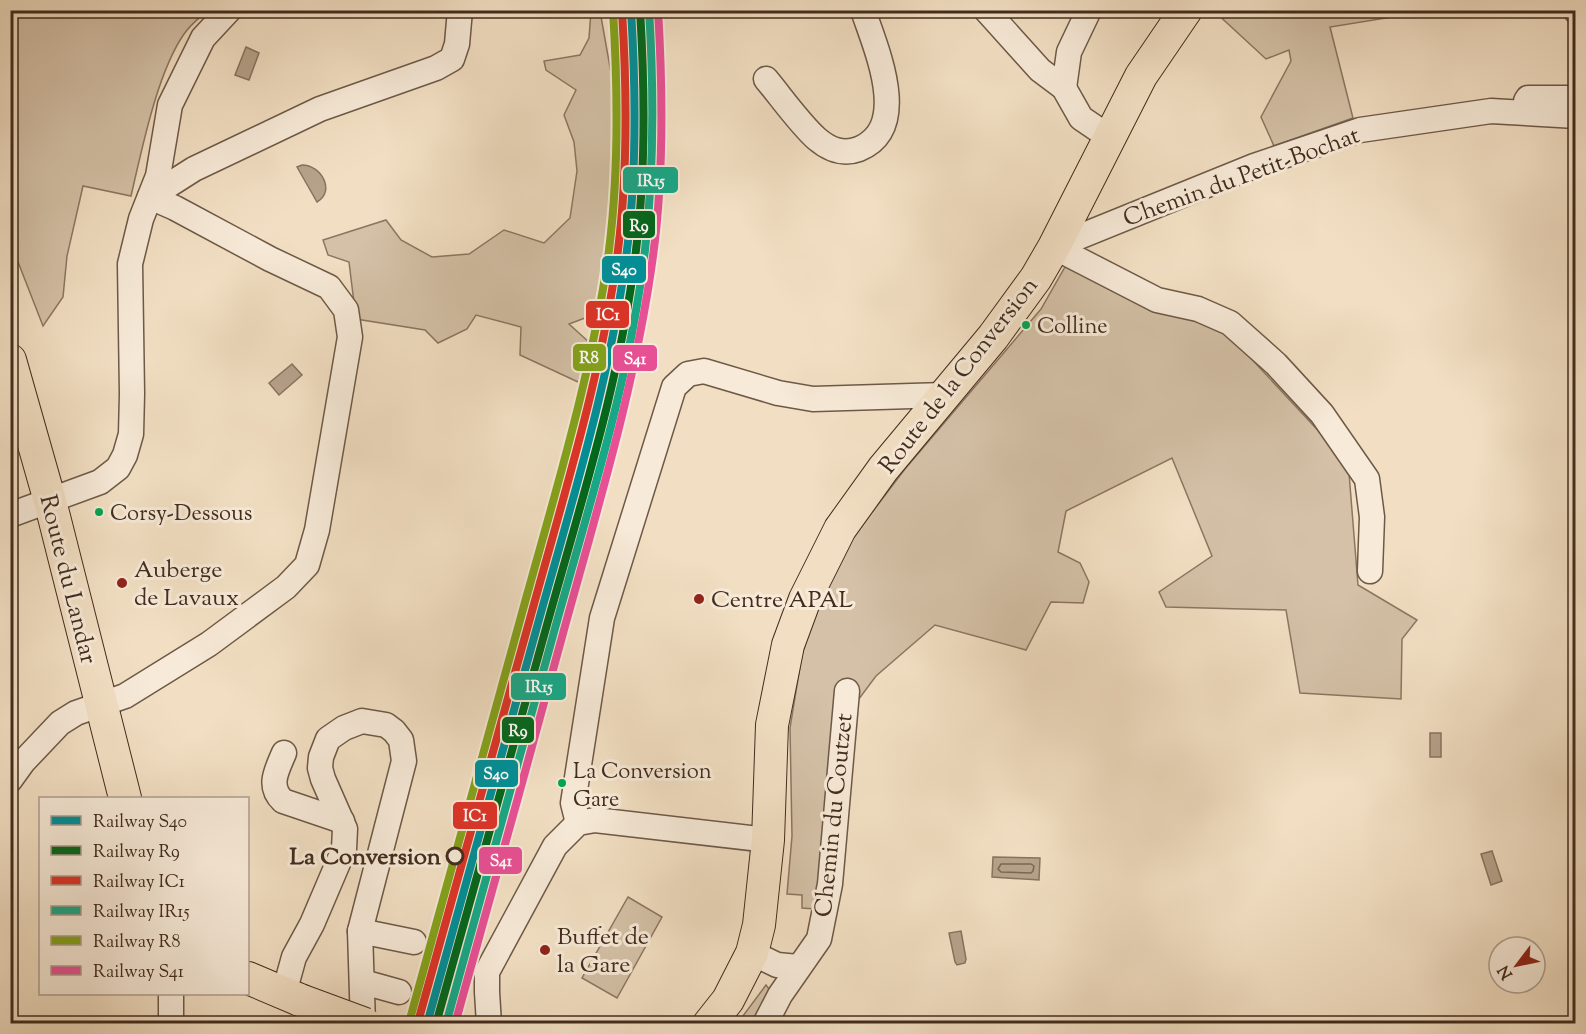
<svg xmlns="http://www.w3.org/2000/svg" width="1586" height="1034" font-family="'Sorts Mill Goudy',serif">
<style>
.green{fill:#d4c1a7;stroke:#8b7662;stroke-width:1.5}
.water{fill:#b6a28b;stroke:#88735f;stroke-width:1.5}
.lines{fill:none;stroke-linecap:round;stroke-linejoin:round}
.shore{stroke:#7c6754;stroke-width:1.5}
.minor-casing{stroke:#6e5947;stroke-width:27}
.major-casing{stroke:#422c1e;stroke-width:34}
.minor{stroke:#f7ead8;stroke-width:24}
.major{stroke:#f2dfc3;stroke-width:32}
.major-bridge-casing{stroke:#422c1e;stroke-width:34;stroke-linecap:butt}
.major-bridge{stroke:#f2dfc3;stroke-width:32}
.rail-1-casing{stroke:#f7ead8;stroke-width:12}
.rail-2-casing{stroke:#f7ead8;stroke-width:12}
.rail-3-casing{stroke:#f7ead8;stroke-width:12}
.rail-4-casing{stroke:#f7ead8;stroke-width:12}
.rail-5-casing{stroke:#f7ead8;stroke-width:12}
.rail-6-casing{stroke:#f7ead8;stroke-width:12}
.rail-1{stroke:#008f98;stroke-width:8}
.rail-2{stroke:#02671c;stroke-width:8}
.rail-3{stroke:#dd3327;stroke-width:8}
.rail-4{stroke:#17a887;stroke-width:8}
.rail-5{stroke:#84a21b;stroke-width:8}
.rail-6{stroke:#e85096;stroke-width:8}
.bus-dot{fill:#00a651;stroke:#f7ead8;stroke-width:2}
.poi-dot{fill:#8f2418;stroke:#f7ead8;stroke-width:2}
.stop-dot{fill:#f7ead8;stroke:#422c1e;stroke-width:3}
.labels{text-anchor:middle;stroke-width:6;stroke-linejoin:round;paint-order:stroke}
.bus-label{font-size:22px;fill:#422c1e;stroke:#f7ead8;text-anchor:start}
.street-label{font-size:24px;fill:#422c1e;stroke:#f7ead8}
.poi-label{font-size:24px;fill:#422c1e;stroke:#f7ead8;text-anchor:start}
.stop-label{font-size:24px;font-weight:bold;fill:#422c1e;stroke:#f7ead8;text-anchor:end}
.line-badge{stroke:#f7ead8;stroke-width:2}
.badge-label{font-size:16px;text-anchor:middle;font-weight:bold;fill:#fff}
</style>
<rect width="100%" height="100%" fill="#f2dfc3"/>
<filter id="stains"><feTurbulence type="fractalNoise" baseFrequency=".00333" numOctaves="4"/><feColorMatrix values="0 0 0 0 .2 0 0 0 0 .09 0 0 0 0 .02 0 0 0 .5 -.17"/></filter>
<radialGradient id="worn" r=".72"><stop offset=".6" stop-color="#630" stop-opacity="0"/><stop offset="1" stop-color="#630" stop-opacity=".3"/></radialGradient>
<g class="green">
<path d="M11,10l196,1c-8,7 -17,14 -23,23 -27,39 -42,115 -53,162l-48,-10 -16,70 -4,41 -20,29 -32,-82z"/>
<polygon points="591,11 600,11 618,112 616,201 611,267 607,292 599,310 590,316 569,324 591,344 591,388 520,355 521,327 476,315 467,329 438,343 425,330 356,319 349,262 328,255 323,240 386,220 401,240 432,257 469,254 504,230 544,243 570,218 577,171 574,142 564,115 576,90 546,70 544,61 580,55 589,38"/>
<polygon points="1214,11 1429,11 1330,27 1353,118 1274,146 1261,117 1291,61 1289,50 1266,59"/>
<polygon points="1065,267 1102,281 1151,311 1209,324 1231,337 1326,439 1349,473 1358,585 1417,620 1402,639 1401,699 1300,693 1286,610 1166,607 1159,592 1212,556 1172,458 1066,511 1058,552 1080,563 1089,582 1083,603 1051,602 1026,650 935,625 876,676 835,731 815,909 802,908 802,895 787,894 792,836 790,728 802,655 817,605 851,540 905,469 1041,309"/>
<polygon points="628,897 662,917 617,998 582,978"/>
<polygon points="766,985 769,989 753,1023 737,1024"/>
</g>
<g class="water">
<polygon points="246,47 259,53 249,80 235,75"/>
<path d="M302,165c19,0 34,26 15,37l-20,-35z"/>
<polygon points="292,364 302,375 279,395 269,383"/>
<rect x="1430" y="733" width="11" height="24"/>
<polygon points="1492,851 1502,881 1491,885 1481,854"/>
<polygon points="993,857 1040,858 1039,880 992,877"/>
<polygon points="961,931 966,959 965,963 957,965 955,962 949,933"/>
</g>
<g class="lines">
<polygon class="shore" points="1001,864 1031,864 1034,866 1033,871 1031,873 1001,872 998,869"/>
<g class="minor-casing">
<g id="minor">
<polyline points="986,10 1040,70 1064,88 1081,118 1109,137"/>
<polyline points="1575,10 1576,11"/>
<path d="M766,79c15,18 34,45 51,60 13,11 26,16 42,10 53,-22 16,-102 4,-139"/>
<polyline points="1064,88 1069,52 1089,10"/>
<polyline points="1526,101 1528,98 1576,98"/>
<polyline points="150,197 194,169 320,109 436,68 452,59 457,44 460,10"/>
<polyline points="1054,247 1254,166 1360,130 1491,111 1576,116"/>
<polyline points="1054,247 1157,300 1198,309 1230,323 1276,364 1322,414 1367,479 1372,517 1370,571"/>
<polyline points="10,515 100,482 118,468 125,455 131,434 132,394 130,264 141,219 158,176 170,105 203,38 229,10"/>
<path d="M284,753c-7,17 -17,33 -1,48l59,20"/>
<polyline points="10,780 23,762 60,723 76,713 125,696 209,644 286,587 307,565 317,530 350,337 346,310 329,287 270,259 175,208 150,197"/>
<polyline points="578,823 573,803 602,618 674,387 688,374 704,371 778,393 813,399 945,395"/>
<polyline points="360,931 414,942"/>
<polyline points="752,953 777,965 798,967"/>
<polyline points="363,982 399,992"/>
<polyline points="284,993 294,957 312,924 344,849 345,829 323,779 320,768 321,757 328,739 344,728 362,721 386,725 394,731 401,740 404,761 360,931 363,1024"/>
<polyline points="171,1024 171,994"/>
<polyline points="489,1024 487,992 487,972 555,846 578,823 595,820 768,840"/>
<polyline points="765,1024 780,995 819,939 830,884 847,691"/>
</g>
</g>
<g class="major-casing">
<g id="major">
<polyline points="10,360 50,501 125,798"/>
<polyline points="248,978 300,1000"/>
<polyline points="709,1024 728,1000 752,953 759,925 768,840 772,725 788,645 805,599 840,529 883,469 993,337 1036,278 1054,247 1141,76 1186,10"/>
</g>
</g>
<use href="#minor" class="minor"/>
<use href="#major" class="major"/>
<g class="major-bridge-casing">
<polyline id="major-bridge" points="300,1000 365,1024"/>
</g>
<use href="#major-bridge" class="major-bridge"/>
<g class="rail-1-casing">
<path id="rail-1" d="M427,1024c38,-136 75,-272 113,-408 34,-121 71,-241 87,-366 10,-79 9,-160 4,-240"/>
</g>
<g class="rail-2-casing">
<path id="rail-2" d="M436,1024c38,-135 75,-269 112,-403 34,-122 73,-244 88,-371 10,-79 9,-160 4,-240"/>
</g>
<g class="rail-3-casing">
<path id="rail-3" d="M418,1022c38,-136 75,-272 113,-407 33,-121 71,-241 87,-365 10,-79 9,-160 4,-239"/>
</g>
<g class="rail-4-casing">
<path id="rail-4" d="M446,1024c37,-135 74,-269 111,-403 34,-122 73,-244 88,-371 9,-79 9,-160 4,-240"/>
</g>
<g class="rail-5-casing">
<path id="rail-5" d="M410,1019c37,-135 75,-270 112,-406 33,-120 70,-239 87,-363 10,-79 9,-160 4,-239"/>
</g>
<g class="rail-6-casing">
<path id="rail-6" d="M455,1024c37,-133 74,-265 110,-398 34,-123 71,-244 88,-370 11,-81 10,-164 5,-246"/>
</g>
<use href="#rail-1" class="rail-1"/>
<use href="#rail-2" class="rail-2"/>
<use href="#rail-3" class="rail-3"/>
<use href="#rail-4" class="rail-4"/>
<use href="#rail-5" class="rail-5"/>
<use href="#rail-6" class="rail-6"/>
</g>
<g class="bus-dot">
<circle cx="1026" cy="325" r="5"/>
<circle cx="99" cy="512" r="5"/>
<circle cx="562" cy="783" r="5"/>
</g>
<g class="poi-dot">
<circle cx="122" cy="583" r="6"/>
<circle cx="699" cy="599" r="6"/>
<circle cx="545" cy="950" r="6"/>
</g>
<circle class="stop-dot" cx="455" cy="856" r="8"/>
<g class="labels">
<g class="bus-label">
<text x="1037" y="333">Colline</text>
<text x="110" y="520">Corsy-Dessous</text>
<text x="573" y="778">La Conversion<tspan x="573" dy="28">Gare</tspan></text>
</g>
<g class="street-label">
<text transform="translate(1241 176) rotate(-20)" y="8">Chemin du Petit-Bochat</text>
<text transform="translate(958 375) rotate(-52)" y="8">Route de la Conversion</text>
<text transform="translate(69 579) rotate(76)" y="8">Route du Landar</text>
<text transform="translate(833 815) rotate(-84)" y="8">Chemin du Coutzet</text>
</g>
<g class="poi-label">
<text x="134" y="577">Auberge<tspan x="134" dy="28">de Lavaux</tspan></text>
<text x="711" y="607">Centre APAL</text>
<text x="557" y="944">Buffet de<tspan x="557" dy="28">la Gare</tspan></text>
</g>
<g class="stop-label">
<text x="441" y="864">La Conversion</text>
</g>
</g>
<g class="line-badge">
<rect x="622" y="166" width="57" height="28" rx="6" fill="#17a887"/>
<rect x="622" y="210" width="34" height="29" rx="6" fill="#02671c"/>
<rect x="601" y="255" width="46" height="29" rx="6" fill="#008f98"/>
<rect x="585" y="300" width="45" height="29" rx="6" fill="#dd3327"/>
<rect x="572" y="343" width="35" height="29" rx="6" fill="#84a21b"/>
<rect x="612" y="344" width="46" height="28" rx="6" fill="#e85096"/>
<rect x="510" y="672" width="57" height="29" rx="6" fill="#17a887"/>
<rect x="501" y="716" width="34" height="28" rx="6" fill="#02671c"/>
<rect x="474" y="759" width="45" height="29" rx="6" fill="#008f98"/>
<rect x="452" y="801" width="46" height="29" rx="6" fill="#dd3327"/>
<rect x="478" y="846" width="45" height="29" rx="6" fill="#e85096"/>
</g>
<g class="badge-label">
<text x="651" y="186">IR15</text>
<text x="639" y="231">R9</text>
<text x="624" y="275">S40</text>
<text x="608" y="320">IC1</text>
<text x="589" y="363">R8</text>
<text x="635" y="364">S41</text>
<text x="539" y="692">IR15</text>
<text x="518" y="736">R9</text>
<text x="496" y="779">S40</text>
<text x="475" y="821">IC1</text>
<text x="501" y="866">S41</text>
</g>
<rect width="1586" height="1034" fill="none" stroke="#f2dfc3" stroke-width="36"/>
<rect x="12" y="12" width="1562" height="1010" fill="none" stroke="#422c1e" stroke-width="3"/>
<rect x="18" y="18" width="1550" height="998" fill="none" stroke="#422c1e" stroke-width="1.5"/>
<rect x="39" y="797" width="210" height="198" fill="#f7ead8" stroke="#af9e8e" stroke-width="1.5"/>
<rect x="51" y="816" width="30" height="9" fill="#008f98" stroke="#af9e8e" stroke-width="1.5"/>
<text x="93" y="827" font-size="18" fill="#422c1e">Railway S40</text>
<rect x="51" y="846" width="30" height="9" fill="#02671c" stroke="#af9e8e" stroke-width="1.5"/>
<text x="93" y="857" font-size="18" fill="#422c1e">Railway R9</text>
<rect x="51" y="876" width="30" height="9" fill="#dd3327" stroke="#af9e8e" stroke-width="1.5"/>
<text x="93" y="887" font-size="18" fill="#422c1e">Railway IC1</text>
<rect x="51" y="906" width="30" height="9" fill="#17a887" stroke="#af9e8e" stroke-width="1.5"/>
<text x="93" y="917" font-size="18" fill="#422c1e">Railway IR15</text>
<rect x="51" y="936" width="30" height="9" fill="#84a21b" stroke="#af9e8e" stroke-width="1.5"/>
<text x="93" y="947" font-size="18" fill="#422c1e">Railway R8</text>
<rect x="51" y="966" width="30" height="9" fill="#e85096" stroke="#af9e8e" stroke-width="1.5"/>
<text x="93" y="977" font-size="18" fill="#422c1e">Railway S41</text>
<g transform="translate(1517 965) rotate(238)"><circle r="28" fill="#f7ead8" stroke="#af9e8e" stroke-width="1.5"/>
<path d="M0-4.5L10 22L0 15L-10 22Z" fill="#8f2418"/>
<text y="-9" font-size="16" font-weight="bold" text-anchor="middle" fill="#422c1e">N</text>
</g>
<rect width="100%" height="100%" filter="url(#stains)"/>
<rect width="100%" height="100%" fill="url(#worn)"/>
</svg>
